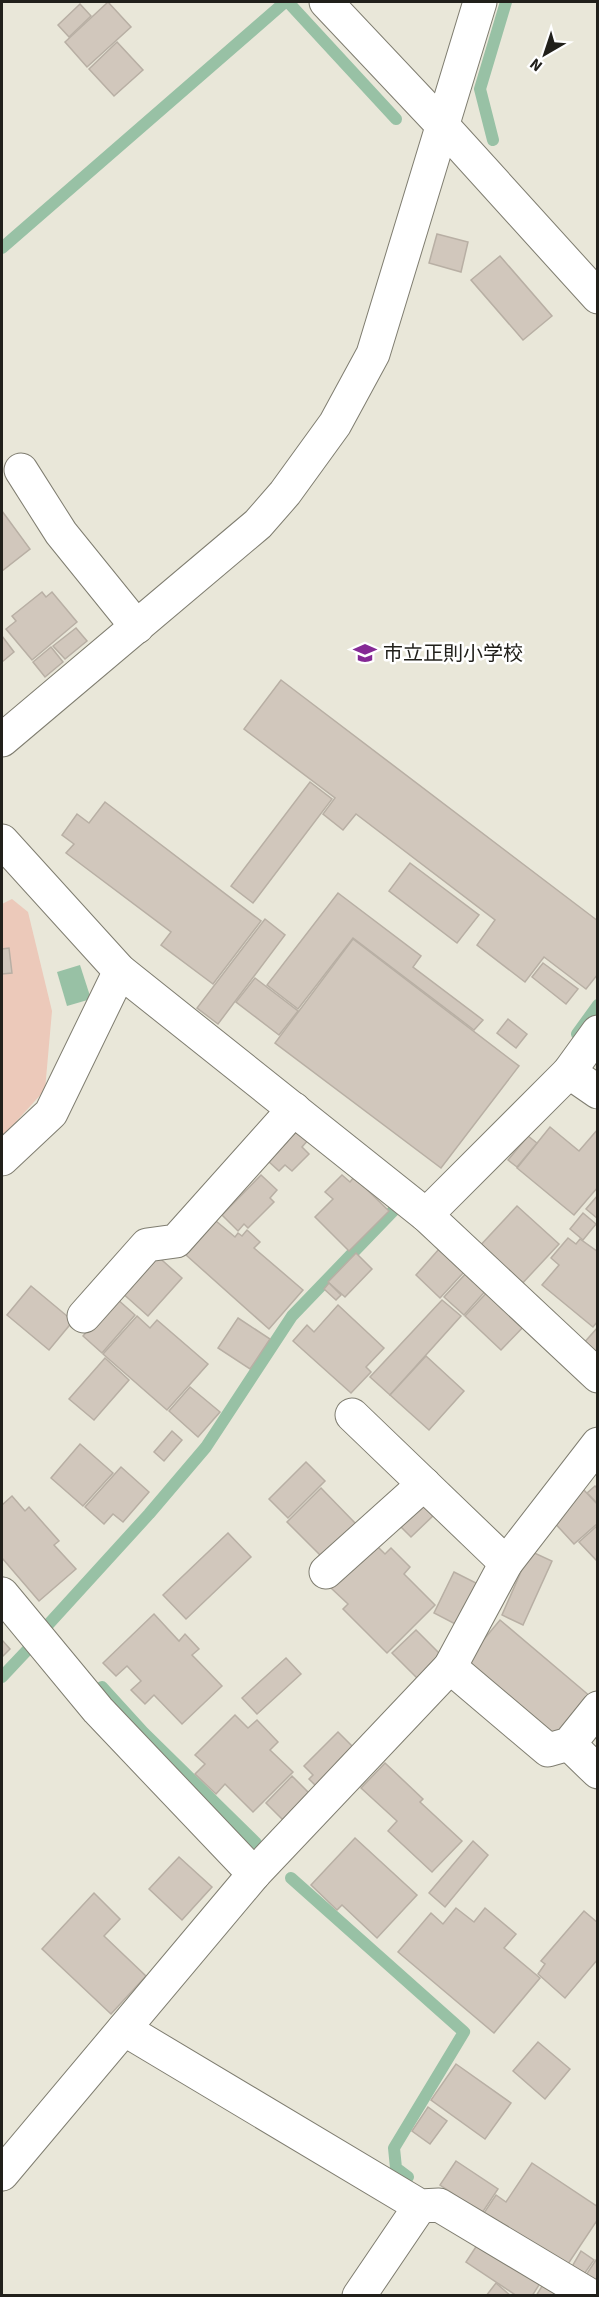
<svg xmlns="http://www.w3.org/2000/svg" width="599" height="2297" font-family="'Source Sans 3','Noto Sans JP',sans-serif">
<style>
.green{fill:#ecc9ba}
.water{fill:#98c1a5}
.lines{fill:none;stroke-linecap:round;stroke-linejoin:round}
.stream{stroke:#98c1a5;stroke-width:12}
.building{fill:#d1c7bc;stroke:#b8afa4;stroke-width:1.5}
.minor-casing{stroke:#7f7d70;stroke-width:35}
.minor{stroke:#fff;stroke-width:33}
.labels{text-anchor:middle;stroke-width:5;stroke-linejoin:round;paint-order:stroke}
.poi-label{font-size:20px;fill:#21201b;stroke:#fff;text-anchor:start}
</style>
<rect width="100%" height="100%" fill="#e9e7d9"/>
<polygon class="green" points="12,899 28,912 52,1011 45,1090 2,1137 2,904"/>
<polygon class="water" points="80,965 91,999 67,1006 57,972"/>
<g class="lines">
<g class="stream">
<polyline points="288,2 396,119"/>
<polyline points="493,140 480,89 506,2"/>
<polyline points="2,248 285,2"/>
<polyline points="577,1034 598,1005"/>
<polyline points="46,1627 149,1514 206,1447 292,1316 395,1209"/>
<polyline points="2,1677 32,1645"/>
<polyline points="102,1687 143,1732 256,1843"/>
<polyline points="291,1878 464,2032 394,2148 396,2168 408,2177"/>
</g>
</g>
<g class="building">
<polygon points="108,2 131,27 87,67 65,42"/>
<polygon points="80,4 91,16 69,37 58,25"/>
<polygon points="117,42 143,70 114,96 89,69"/>
<polygon points="437,234 468,242 461,272 429,263"/>
<polygon points="500,256 552,316 523,340 471,280"/>
<polygon points="2,511 30,549 2,571"/>
<polygon points="42,592 46,597 52,592 77,622 32,660 6,629 16,621 12,616"/>
<polygon points="76,628 87,641 65,659 53,646"/>
<polygon points="2,636 14,652 2,662"/>
<polygon points="51,647 63,662 45,677 33,662"/>
<polygon points="281,680 598,921 598,974 586,989 544,957 525,982 477,945 495,920 356,814 343,830 323,814 335,798 244,729"/>
<polygon points="310,782 332,799 253,903 231,886"/>
<polygon points="105,802 261,921 213,984 161,945 171,932 66,853 74,844 62,835 77,814 89,823"/>
<polygon points="410,863 479,915 457,943 389,891"/>
<polygon points="338,893 421,956 413,967 483,1020 474,1030 353,938 298,1009 267,985"/>
<polygon points="265,919 285,935 218,1024 197,1008"/>
<polygon points="353,939 519,1066 441,1168 275,1043"/>
<polygon points="9,948 12,973 2,974 2,949"/>
<polygon points="543,963 578,989 566,1004 532,977"/>
<polygon points="255,978 298,1011 279,1035 236,1002"/>
<polygon points="508,1019 527,1034 516,1048 497,1033"/>
<polygon points="550,1127 579,1151 598,1129 598,1187 574,1215 517,1168"/>
<polygon points="298,1130 308,1140 302,1147 309,1154 292,1171 285,1165 279,1171 268,1161"/>
<polygon points="528,1136 537,1143 517,1167 508,1160"/>
<polygon points="261,1175 277,1190 270,1198 274,1202 248,1228 244,1224 238,1231 222,1215"/>
<polygon points="342,1175 350,1182 354,1177 389,1211 349,1251 315,1217 333,1199 325,1192"/>
<polygon points="598,1195 598,1219 586,1209"/>
<polygon points="517,1206 559,1244 519,1287 477,1249"/>
<polygon points="583,1213 596,1224 583,1240 570,1229"/>
<polygon points="216,1221 235,1237 238,1233 242,1236 247,1230 260,1242 254,1248 303,1290 269,1329 186,1255"/>
<polygon points="568,1238 576,1244 580,1239 598,1252 598,1321 593,1327 542,1285 559,1265 551,1258"/>
<polygon points="439,1249 464,1272 440,1298 416,1275"/>
<polygon points="154,1253 182,1278 148,1316 120,1291"/>
<polygon points="356,1253 372,1269 345,1297 328,1282"/>
<polygon points="470,1269 489,1287 464,1315 444,1297"/>
<polygon points="329,1283 341,1295 336,1300 324,1289"/>
<polygon points="31,1286 73,1321 49,1350 7,1315"/>
<polygon points="491,1288 528,1322 501,1350 465,1316"/>
<polygon points="116,1298 135,1315 102,1353 83,1336"/>
<polygon points="442,1300 461,1316 390,1395 370,1377"/>
<polygon points="338,1305 384,1348 366,1367 371,1372 351,1393 293,1341 307,1325 314,1332"/>
<polygon points="137,1316 150,1328 157,1320 208,1364 167,1410 103,1354"/>
<polygon points="238,1318 270,1339 250,1369 218,1348"/>
<polygon points="598,1327 598,1356 583,1344"/>
<polygon points="426,1356 464,1391 429,1430 390,1395"/>
<polygon points="105,1358 129,1380 94,1420 69,1399"/>
<polygon points="190,1387 220,1412 198,1437 169,1411"/>
<polygon points="172,1431 182,1440 164,1461 154,1452"/>
<polygon points="80,1444 113,1473 83,1506 51,1478"/>
<polygon points="306,1462 325,1481 288,1518 269,1499"/>
<polygon points="121,1467 149,1492 123,1522 113,1514 104,1524 85,1507"/>
<polygon points="595,1486 598,1489 598,1504 587,1493"/>
<polygon points="321,1488 356,1524 322,1557 287,1522"/>
<polygon points="583,1489 598,1505 598,1523 574,1544 551,1519"/>
<polygon points="12,1496 25,1511 29,1507 59,1541 54,1545 76,1569 39,1601 2,1558 2,1505"/>
<polygon points="419,1497 436,1513 411,1537 395,1521"/>
<polygon points="598,1525 598,1562 579,1542"/>
<polygon points="228,1533 251,1557 186,1619 163,1595"/>
<polygon points="375,1544 385,1554 391,1548 410,1567 404,1574 435,1605 387,1653 343,1609 348,1604 331,1588"/>
<polygon points="530,1551 552,1561 523,1625 502,1615"/>
<polygon points="454,1572 482,1586 461,1627 434,1613"/>
<polygon points="154,1614 179,1641 185,1634 199,1649 192,1655 222,1686 182,1724 154,1695 145,1704 131,1690 141,1681 127,1666 116,1676 103,1663"/>
<polygon points="500,1620 591,1697 555,1739 465,1662"/>
<polygon points="416,1630 443,1657 419,1680 392,1653"/>
<polygon points="2,1640 10,1649 2,1657"/>
<polygon points="286,1658 301,1674 257,1714 242,1698"/>
<polygon points="235,1715 248,1728 257,1720 278,1742 270,1750 293,1772 253,1812 225,1784 216,1794 195,1774 205,1764 195,1755"/>
<polygon points="338,1732 358,1752 320,1790 309,1779 313,1775 304,1766"/>
<polygon points="385,1763 423,1799 420,1802 462,1841 432,1872 388,1831 397,1821 361,1788"/>
<polygon points="292,1776 313,1797 286,1823 266,1803"/>
<polygon points="355,1838 417,1895 377,1938 342,1905 337,1910 311,1885"/>
<polygon points="473,1841 488,1855 445,1907 429,1893"/>
<polygon points="179,1857 212,1887 182,1920 149,1889"/>
<polygon points="94,1893 120,1919 104,1936 146,1976 111,2014 42,1949"/>
<polygon points="456,1908 474,1922 485,1908 516,1934 504,1948 540,1978 494,2033 398,1952 431,1913 443,1924"/>
<polygon points="584,1911 598,1923 598,1959 565,1998 538,1974 545,1964 541,1961"/>
<polygon points="538,2042 570,2069 545,2099 513,2071"/>
<polygon points="456,2064 511,2103 485,2139 431,2100"/>
<polygon points="428,2107 447,2121 430,2144 412,2131"/>
<polygon points="456,2161 498,2189 482,2213 440,2185"/>
<polygon points="532,2163 598,2207 598,2219 566,2267 484,2213 496,2195 506,2202"/>
<polygon points="483,2236 544,2277 532,2296 517,2296 466,2262"/>
<polygon points="581,2251 594,2260 582,2277 570,2270"/>
<polygon points="598,2257 598,2287 584,2278"/>
<polygon points="547,2278 560,2287 555,2296 536,2296"/>
<polygon points="496,2283 511,2296 486,2296"/>
</g>
<g class="lines">
<g class="minor-casing">
<g id="minor">
<polyline points="326,2 443,126 598,297"/>
<polyline points="21,470 61,533 137,627"/>
<polyline points="2,740 258,524 285,493 335,424 373,354 480,2"/>
<polyline points="2,841 120,971 426,1215 598,1376"/>
<polyline points="569,1072 598,1092"/>
<polyline points="2,1159 51,1113 120,971"/>
<polyline points="426,1215 569,1072 598,1032"/>
<polyline points="84,1316 147,1245 176,1241 294,1109"/>
<polyline points="352,1415 506,1563"/>
<polyline points="326,1572 424,1484"/>
<polyline points="2,1594 98,1710 254,1874"/>
<polyline points="450,1667 548,1750 569,1744 598,1708"/>
<polyline points="569,1744 598,1772"/>
<polyline points="124,2029 420,2206 439,2205 591,2296"/>
<polyline points="2,2174 254,1874 450,1667 506,1563 598,1444"/>
<polyline points="359,2296 420,2206"/>
</g>
</g>
<use href="#minor" class="minor"/>
</g>
<defs>
<g id="school-bare" transform="scale(1.8)"><path d="M0-5L7-2L0 1L-7-2ZM-4 1L0 2.5L4 1V4Q0 6-4 4Z" fill="#852995" stroke="#fff" stroke-width="2.5" paint-order="stroke"/></g>
</defs>
<g fill-rule="evenodd">
<use href="#school-bare" x="365" y="653"/>
</g>
<g class="labels">
<g class="poi-label">
<text x="383" y="660">市立正則小学校</text>
</g>
</g>
<rect width="599" height="2297" fill="none" stroke="#21201b" stroke-width="6"/>
<g transform="translate(545 54) rotate(219)" stroke="#ffffff" stroke-width="4.5" paint-order="stroke">
<path d="M0-4.5L10 22L0 15L-10 22Z" fill="#21201b"/>
<text y="-9" font-size="16" font-weight="bold" text-anchor="middle" fill="#21201b">N</text>
</g>
</svg>
